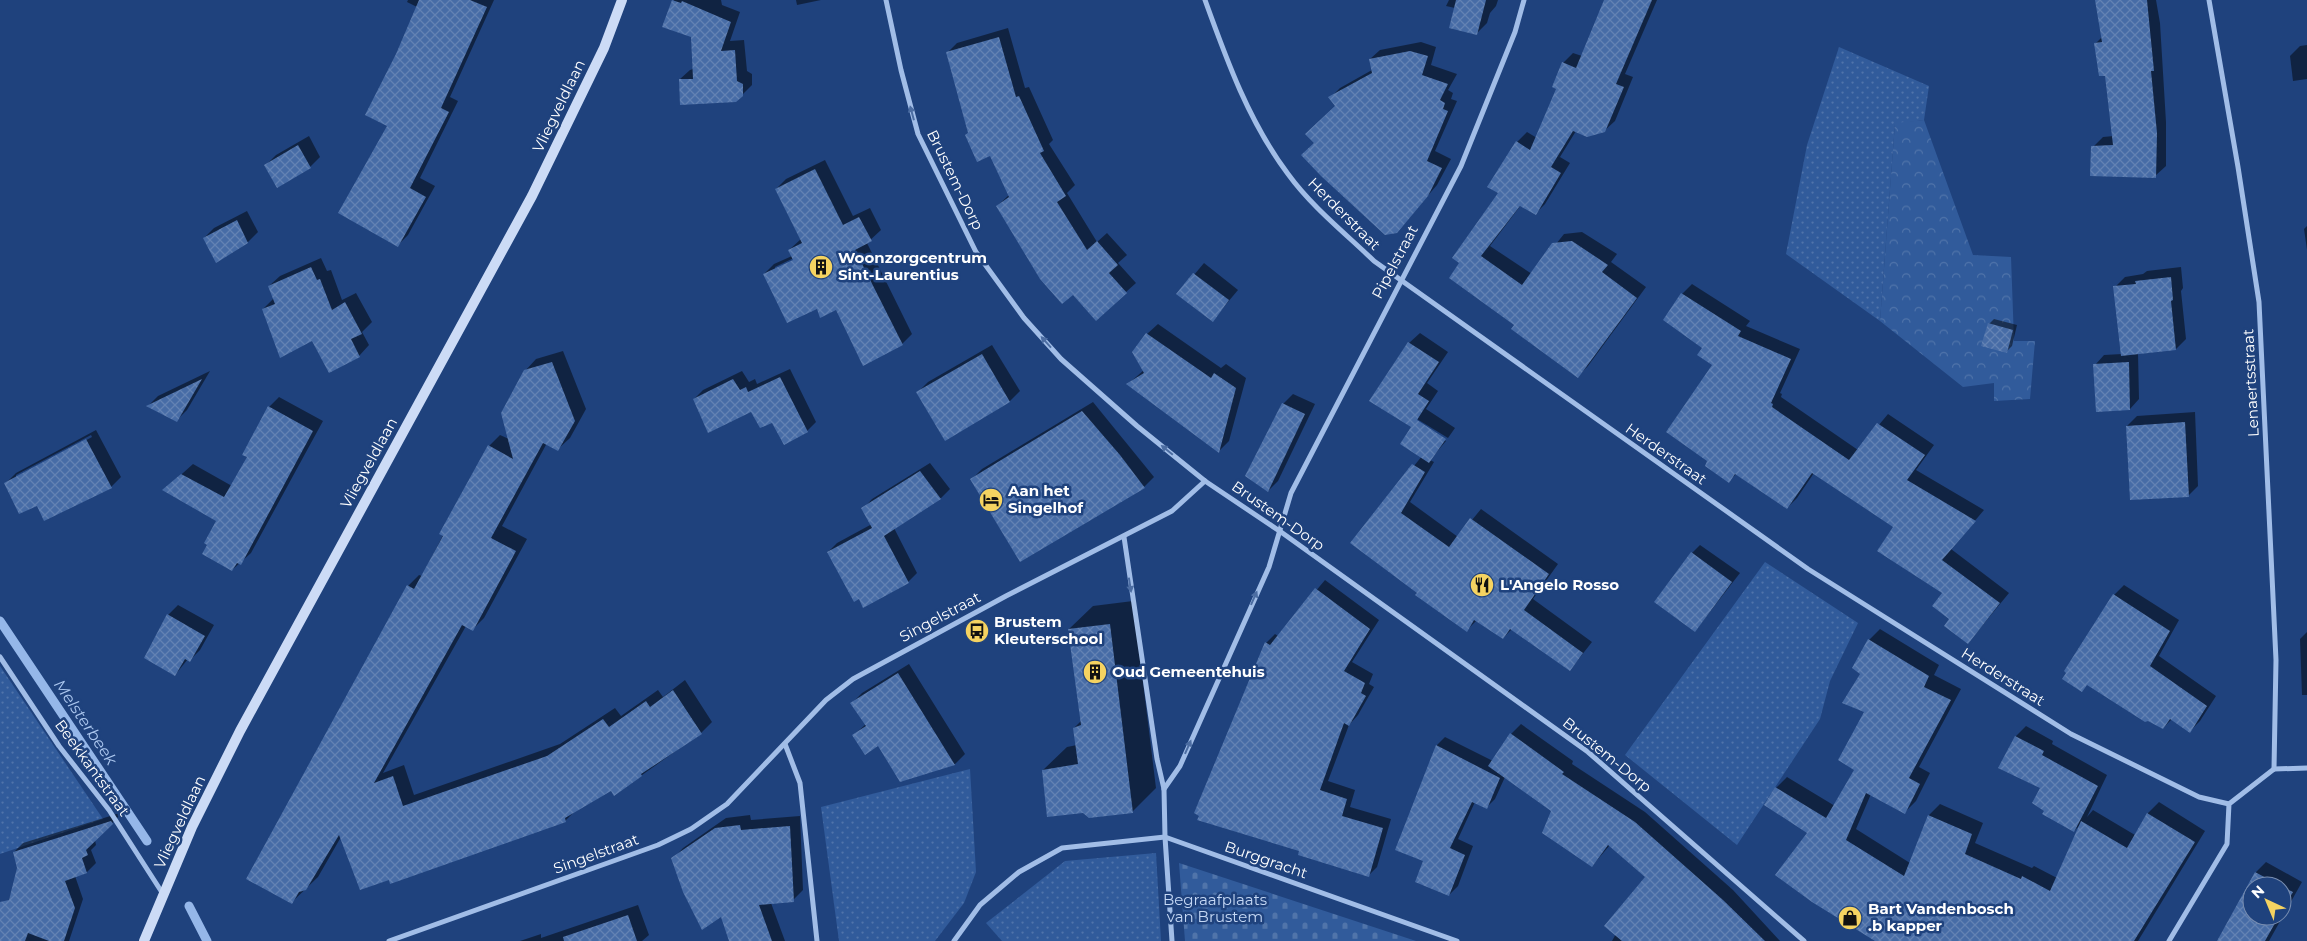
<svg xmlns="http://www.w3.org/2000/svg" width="2307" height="941" font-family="Montserrat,sans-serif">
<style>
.grass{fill:url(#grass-dots)}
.forest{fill:url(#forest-crowns)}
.cemetery{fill:url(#cemetery-stones)}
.shadow{fill:#0007;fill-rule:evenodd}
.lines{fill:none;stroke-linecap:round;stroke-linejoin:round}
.stream{stroke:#95b7e9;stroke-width:9}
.building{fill:url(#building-cross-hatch)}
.minor{stroke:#a1bde7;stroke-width:5}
.secondary{stroke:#ccdbf6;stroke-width:10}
.oneway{fill:#4c6da2}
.labels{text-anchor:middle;stroke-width:5;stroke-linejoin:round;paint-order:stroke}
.street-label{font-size:15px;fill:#fff;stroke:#1f427d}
.poi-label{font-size:15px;font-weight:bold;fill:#fff;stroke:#1f427d;text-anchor:start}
.park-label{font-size:15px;fill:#c5d8f5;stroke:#1f427d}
.water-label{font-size:16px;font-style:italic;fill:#acc7ef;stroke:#1f427d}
</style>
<defs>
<pattern id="grass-dots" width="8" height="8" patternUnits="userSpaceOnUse" patternTransform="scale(1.25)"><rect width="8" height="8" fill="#315b9b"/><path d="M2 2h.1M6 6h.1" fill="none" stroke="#5074aa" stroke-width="1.8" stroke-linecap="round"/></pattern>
<pattern id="forest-crowns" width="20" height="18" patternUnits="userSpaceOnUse" patternTransform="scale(1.25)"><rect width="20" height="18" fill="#315b9b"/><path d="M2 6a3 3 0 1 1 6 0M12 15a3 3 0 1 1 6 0" fill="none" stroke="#5074aa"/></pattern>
<pattern id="cemetery-stones" width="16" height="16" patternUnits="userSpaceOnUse" patternTransform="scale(1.25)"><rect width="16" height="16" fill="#315b9b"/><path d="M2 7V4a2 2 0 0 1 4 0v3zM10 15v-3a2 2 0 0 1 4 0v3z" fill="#5074aa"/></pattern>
<pattern id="building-cross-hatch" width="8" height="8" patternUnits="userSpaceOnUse" patternTransform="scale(1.25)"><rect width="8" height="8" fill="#476ca6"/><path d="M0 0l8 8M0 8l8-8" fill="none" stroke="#6382b3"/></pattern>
</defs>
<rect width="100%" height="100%" fill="#1f427d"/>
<g class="grass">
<polygon points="1839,47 1929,86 1924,120 1895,124 1880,321 1786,254 1807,145"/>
<polygon points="1765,562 1858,623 1830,681 1820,719 1737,845 1625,755"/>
<polygon points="0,666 103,819 0,854"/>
<polygon points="970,769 976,872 964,903 935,941 839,941 821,807"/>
<polygon points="1156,853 1161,941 1002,941 986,923 1065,861"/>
</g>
<polygon class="forest" points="1924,120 1973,255 2011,257 2014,341 2035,341 2030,399 1994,401 1994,383 1963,387 1880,321 1895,123"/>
<polygon class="cemetery" points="1179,863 1416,941 1185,941"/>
<g class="shadow">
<polygon points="408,0 494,0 450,97 458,101 420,178 435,186 408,235 398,245 388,126 397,54 417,7 407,2"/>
<polygon points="674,0 721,0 722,5 740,12 730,41 744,40 747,71 752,74 752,85 736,101 680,79 690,70 693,69 692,36 664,26"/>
<polygon points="796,0 821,0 797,5"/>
<polygon points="1449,0 1498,0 1496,6 1490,13 1487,23 1477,33 1455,8 1446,6"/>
<polygon points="1605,0 1657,0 1625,74 1633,77 1615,121 1604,131 1576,131 1560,157 1570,163 1545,204 1535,214 1521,205 1490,246 1532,274 1564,234 1582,232 1617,254 1611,262 1646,287 1588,366 1578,376 1461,263 1500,193 1517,142 1527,132 1537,138 1558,88 1563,63 1573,53 1582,56"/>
<polygon points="2096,0 2156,0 2160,23 2166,122 2166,166 2155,176 2093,147 2103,137 2114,136 2106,75 2096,43 2102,37"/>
<polygon points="1008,28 1025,88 1029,87 1053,140 1049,144 1075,185 1067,193 1097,242 1107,233 1127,255 1118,263 1136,283 1126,292 997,206 1009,195 991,154 969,132 947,53 957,43"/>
<polygon points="1421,42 1436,47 1431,65 1457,74 1448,90 1453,93 1451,99 1457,101 1435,151 1451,159 1437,185 1406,221 1316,143 1336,106 1330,98 1340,88 1372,70 1370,59 1380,50"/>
<polygon points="2307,45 2307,79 2293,81 2290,56 2300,46"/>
<polygon points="309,136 320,157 310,167 266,165 276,155"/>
<path d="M825,160l28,56 17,-8 11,22 -14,13 45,91 -10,10 -66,-36 -19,-1 -53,-33 10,-10 18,-8 -3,-6 12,-11 -25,-50 10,-10zM798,256l1,3 -24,11v-3z"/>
<polygon points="247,211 258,232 248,242 216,261 204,238 214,228"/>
<polygon points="2307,226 2307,250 2304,229"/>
<polygon points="321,258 327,271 331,270 342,300 356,293 372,322 362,332 369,345 359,356 313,339 263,309 274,298 269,286 280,276"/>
<polygon points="1204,263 1238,290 1212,321 1178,294"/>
<polygon points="2181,267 2183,288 2181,291 2186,339 2176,349 2138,353 2139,399 2130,409 2095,365 2104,355 2122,354 2115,287 2125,277 2143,274 2147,271"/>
<polygon points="1692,284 1750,321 1746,326 1800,349 1780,393 1782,394 1781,397 1858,450 1888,414 1934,445 1916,470 1984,510 1951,549 2009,593 1968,643 1944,593 1895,527 1814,473 1797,498 1787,508 1736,474 1729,481 1709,461 1713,365 1682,294"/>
<polygon points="1994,319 2017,325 2012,346 2007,351 1989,324"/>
<polygon points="1158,324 1221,368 1226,364 1246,378 1229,441 1219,451 1128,384 1144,370 1147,334"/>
<polygon points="1420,333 1448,352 1427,383 1438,391 1426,409 1455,428 1448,438 1417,419 1417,422 1446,441 1430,460 1434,462 1410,502 1458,537 1481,509 1558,564 1533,599 1592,642 1570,670 1512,629 1503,638 1477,620 1467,630 1352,543 1422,456 1412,427 1371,401 1409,343"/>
<polygon points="992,345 1020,391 1010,401 945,439 918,392 928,382"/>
<polygon points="563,351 586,409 570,438 558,449 547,443 502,526 527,539 484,618 473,629 466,626 383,773 404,765 414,795 560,744 615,708 621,716 658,690 663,697 685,680 712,722 701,733 614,795 611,790 576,810 565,821 389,878 341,837 318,877 291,903 408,586 419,575 422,576 489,446 500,435 509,439 525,371 536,359"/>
<polygon points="790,369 816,422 807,431 772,421 752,411 694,399 703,390 742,371 749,382 755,379 757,384"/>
<polygon points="210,371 187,410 177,420 148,406 158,396"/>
<polygon points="1293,394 1315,404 1278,481 1268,491 1283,404"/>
<polygon points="279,397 323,421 251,553 232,570 218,521 164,490 193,464 232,486 249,457 269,407"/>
<polygon points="1093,402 1154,477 1144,487 972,479 982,469"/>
<polygon points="2195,412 2198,486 2188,496 2127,426 2137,416"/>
<path d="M96,430l25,47 -10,10 -74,17 -31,-21 10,-10zM91,435l1,2 -76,41v-3z"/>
<polygon points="930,463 950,489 941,498 894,528 917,573 908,582 859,597 828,552 837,543 872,524 863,509 872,499"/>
<polygon points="1700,545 1740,573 1695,631 1692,553"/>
<polygon points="1325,580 1379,620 1352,662 1373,674 1369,684 1374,687 1358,715 1349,725 1328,781 1355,790 1350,807 1391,819 1377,867 1368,876 1301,850 1266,643 1275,634 1278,636"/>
<polygon points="2124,585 2179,620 2159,656 2216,696 2200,721 2190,731 2172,719 2163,728 2114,595"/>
<polygon points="1133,601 1156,788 1132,812 1043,770 1067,747 1077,745 1074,728 1082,720 1069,629 1093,606"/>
<polygon points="178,605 214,625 200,650 189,661 188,659 175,675 168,615"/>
<polygon points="1880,629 1939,665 1934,675 1961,689 1919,767 1930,773 1916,801 1905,812 1871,794 1856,829 1910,863 1929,815 1940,804 1983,823 1975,843 2032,868 2034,866 2057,878 2081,824 2074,831 2046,810 2042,788 2000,768 2016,736 2026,726 2053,741 2052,744 2107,775 2087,817 2093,810 2135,835 2148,813 2159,802 2205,831 2138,941 1880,941 1809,833 1776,788 1787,777 1835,806 1856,770 1866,712 1862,674 1869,640"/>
<polygon points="2307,632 2307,695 2302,695 2300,639"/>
<polygon points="909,664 965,754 955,764 901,780 879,745 854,735 866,724 852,703 862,693"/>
<polygon points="1521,724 1573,761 1572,764 1645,812 1733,890 1780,941 1612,941 1647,877 1610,845 1592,866 1553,811 1505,777 1495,799 1487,807 1475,802 1458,839 1473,846 1458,886 1449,895 1425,860 1437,745 1445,737 1493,761 1511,734"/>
<polygon points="120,813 121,814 95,840 96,845 91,850 96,863 87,872 75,876 83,899 69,941 0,941 0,929 19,868 14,852 23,843"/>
<polygon points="750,815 751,820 800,816 803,890 793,900 771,903 785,941 731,941 721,915 673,859 683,848 726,818"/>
<path d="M2266,862l36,20 -33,59h-51l38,-69zM2252,886h30v30h-30z"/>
<polygon points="638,905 649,935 642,941 520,941 541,934 541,938"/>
</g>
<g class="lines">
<g class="stream">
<polyline points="0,621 147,841"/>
<polyline points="189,906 207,941"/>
</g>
</g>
<g class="building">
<polygon points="419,0 470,0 487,7 441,108 449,112 410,188 426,197 398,247 338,213 387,126 365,115 396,54"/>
<polygon points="672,0 681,3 682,1 731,22 721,51 735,50 737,81 743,84 743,96 736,102 680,105 679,79 693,79 691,37 662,27"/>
<polygon points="1456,0 1486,0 1477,35 1449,28"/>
<polygon points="1604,0 1652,0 1616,84 1624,87 1605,132 1587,137 1573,131 1551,167 1561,173 1536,215 1520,206 1481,256 1522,285 1552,243 1572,241 1608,265 1602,272 1637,298 1578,378 1511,329 1514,325 1449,278 1459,263 1452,258 1498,193 1487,187 1516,141 1530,150 1556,89 1552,87 1562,62 1576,68"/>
<polygon points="2095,0 2147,0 2154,71 2151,71 2157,133 2156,178 2090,176 2091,146 2113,145 2105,76 2099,76 2094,43 2102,42"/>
<polygon points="999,37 1016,97 1019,96 1044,151 1040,153 1066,196 1057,202 1087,250 1097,241 1118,265 1109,273 1127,293 1096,321 1073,295 1062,304 1040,279 996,206 1009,197 990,156 977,162 965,135 968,133 946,52"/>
<polygon points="1410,51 1428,56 1422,75 1448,84 1440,100 1445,103 1443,109 1448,111 1427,161 1442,168 1428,196 1397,233 1385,235 1321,176 1301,155 1314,143 1305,134 1335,106 1328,97 1372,73 1369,59"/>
<polygon points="298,145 311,168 277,188 264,165"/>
<polygon points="815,169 843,225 859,217 872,241 855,250 903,345 863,366 836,310 820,318 817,309 787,323 763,274 793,260 788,250 802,243 775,189"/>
<polygon points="237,220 248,243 216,263 203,238"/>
<polygon points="311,267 317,280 320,279 332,310 345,302 362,334 351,339 360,357 329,373 312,341 280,358 262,309 275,304 268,286"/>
<polygon points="1193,273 1229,300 1213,322 1176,294"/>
<polygon points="2171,277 2173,300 2171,301 2176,350 2121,356 2113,286 2136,284 2135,281"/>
<polygon points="1681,293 1741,331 1738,336 1791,359 1771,403 1773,404 1772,407 1849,460 1877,423 1925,455 1907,480 1976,521 1942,560 2000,603 1968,644 1944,626 1949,619 1932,606 1942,593 1877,551 1893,527 1812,473 1787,509 1735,474 1729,483 1705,466 1707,461 1666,432 1712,365 1697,355 1702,348 1663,320"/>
<polygon points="1988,323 2013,330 2007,353 1981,346"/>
<polygon points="1146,333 1211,378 1214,373 1236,388 1219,453 1126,384 1144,373 1132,352"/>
<polygon points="1408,342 1439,362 1418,394 1429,401 1417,420 1446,439 1429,463 1400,444 1411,427 1369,401"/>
<polygon points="982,354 1010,402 945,441 916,392"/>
<polygon points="552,362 575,421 558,451 543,443 491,538 516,551 473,631 462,625 374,783 393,776 403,806 547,756 603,719 609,727 646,701 650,707 673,690 702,734 641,774 642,776 614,796 611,791 565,818 566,822 390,884 389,880 360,890 339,835 306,890 299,892 292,904 246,879 407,585 414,589 443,536 439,534 488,445 513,459 501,413 524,370"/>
<polygon points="2129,362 2130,410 2096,412 2093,364"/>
<polygon points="780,377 808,432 784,445 772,423 760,428 751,412 708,433 693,399 733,379 740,390 746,387 748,392"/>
<polygon points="202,379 177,422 146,406"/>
<polygon points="1282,403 1305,414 1268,492 1245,476"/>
<polygon points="268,406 313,431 241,565 237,563 232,571 202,554 207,545 204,543 216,521 162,490 181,474 224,497 247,457 242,455"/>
<polygon points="1082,411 1120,455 1145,488 1020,562 970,479"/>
<polygon points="2185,422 2189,497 2130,500 2126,426"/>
<polygon points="86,439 112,488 44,521 37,506 19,514 4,483"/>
<polygon points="1412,464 1425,472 1401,513 1449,547 1470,518 1549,574 1524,610 1583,653 1570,671 1510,629 1503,639 1474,620 1467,632 1415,595 1417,593 1350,543"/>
<polygon points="920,471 941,499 884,536 909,583 863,608 859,599 854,602 827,552 872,528 861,508"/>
<polygon points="1691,552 1732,582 1695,632 1654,602"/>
<polygon points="1315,588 1370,629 1344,671 1365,683 1361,693 1366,696 1349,726 1344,723 1320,790 1347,799 1342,816 1383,828 1369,877 1298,855 1299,851 1197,820 1199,816 1194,813 1265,642 1270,645"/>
<polygon points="2113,594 2170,631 2150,666 2207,706 2190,733 2170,719 2163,729 2148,721 2145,722 2087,685 2082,692 2062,679 2066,673 2064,671"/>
<polygon points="167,614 205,636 190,662 185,659 175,676 144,658"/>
<polygon points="1110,624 1133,813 1089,818 1083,813 1047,817 1042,770 1078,764 1073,728 1081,725 1068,629"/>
<polygon points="1868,639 1929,676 1924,687 1951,700 1909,778 1920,784 1905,814 1866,793 1846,840 1904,876 1928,815 1972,834 1965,854 2021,879 2022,876 2050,891 2081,821 2127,848 2147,813 2195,842 2134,941 1875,941 1812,902 1775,875 1807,833 1764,805 1775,787 1826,818 1854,770 1838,760 1864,712 1842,703 1860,674 1852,668"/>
<polygon points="898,673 955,765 900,782 878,746 865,755 852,735 866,726 850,703"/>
<polygon points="1510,733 1564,772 1562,774 1635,822 1723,900 1765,941 1622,941 1604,926 1645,877 1608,845 1592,867 1542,833 1551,811 1488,766"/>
<polygon points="2015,736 2044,751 2042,755 2098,786 2074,832 2042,814 2044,811 2032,803 2040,788 1998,768"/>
<polygon points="1436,745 1500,778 1487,809 1472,802 1450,848 1465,855 1449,896 1415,882 1423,861 1395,850"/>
<polygon points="111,821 113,824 86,850 88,855 82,858 87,873 65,881 75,908 64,941 49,941 28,933 25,941 0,941 0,902 9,900 17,868 13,852"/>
<polygon points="740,825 741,830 790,826 794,902 759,905 772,941 729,941 721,917 702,930 683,892 671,858 715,828"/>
<polygon points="2255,872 2281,886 2252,886 2252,916 2279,916 2265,941 2217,941"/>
<polygon points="2282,887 2293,892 2282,911"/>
<polygon points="628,915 637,941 564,941 563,937"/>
</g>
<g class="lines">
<g class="minor">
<polyline points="886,0 901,70 918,134 976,252 1024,318 1061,359 1137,426 1205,481 1281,532 1588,752 1804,941"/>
<path d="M1205,0c22,61 44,122 83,174 24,33 57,59 86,87l434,308 263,165 128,63 30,7"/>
<polyline points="2209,0 2238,167 2259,302 2276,660 2274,769"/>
<polyline points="1124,537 1157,759 1164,789 1165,837 1172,941"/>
<polyline points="0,657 59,746 109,810 163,894"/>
<polyline points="785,744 800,783 817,941"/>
<polyline points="2274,769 2307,768"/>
<polyline points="1164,789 1180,766 1269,567 1291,493 1461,166 1515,32 1524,0"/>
<polyline points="389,941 658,845 691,829 727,804 826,700 853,679 1006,596 1172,511 1205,481"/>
<polyline points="954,941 980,905 1019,872 1062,848 1165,837 1457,941"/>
<polyline points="2169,941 2227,844 2229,804 2274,769"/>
</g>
<polyline class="secondary" points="144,941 192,827 240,731 532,196 604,48 622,0"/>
</g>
<defs><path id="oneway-solid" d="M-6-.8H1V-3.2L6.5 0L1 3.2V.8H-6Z" transform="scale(1.25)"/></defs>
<g class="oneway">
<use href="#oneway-solid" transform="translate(912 113) rotate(-105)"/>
<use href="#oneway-solid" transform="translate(1046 342) rotate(-132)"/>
<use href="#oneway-solid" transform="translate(1167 450) rotate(-141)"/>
<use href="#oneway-solid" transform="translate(1130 585) rotate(81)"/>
<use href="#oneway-solid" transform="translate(1254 598) rotate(-66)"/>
<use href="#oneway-solid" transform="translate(1188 747) rotate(-66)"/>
</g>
<defs>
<g id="building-disc" transform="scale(1.25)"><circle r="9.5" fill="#f5d361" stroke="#1f427d"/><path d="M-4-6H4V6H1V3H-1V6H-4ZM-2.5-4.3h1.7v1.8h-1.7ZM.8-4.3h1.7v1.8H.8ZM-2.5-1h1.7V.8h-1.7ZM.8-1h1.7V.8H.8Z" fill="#111"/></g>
<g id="hotel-disc" transform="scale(1.25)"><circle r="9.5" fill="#f5d361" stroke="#1f427d"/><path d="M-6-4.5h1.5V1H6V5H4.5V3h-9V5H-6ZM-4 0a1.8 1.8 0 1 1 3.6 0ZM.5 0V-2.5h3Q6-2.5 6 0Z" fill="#111"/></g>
<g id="restaurant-disc" transform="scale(1.25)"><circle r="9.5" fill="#f5d361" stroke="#1f427d"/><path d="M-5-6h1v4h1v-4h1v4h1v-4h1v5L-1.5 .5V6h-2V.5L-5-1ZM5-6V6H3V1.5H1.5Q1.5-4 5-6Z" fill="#111"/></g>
<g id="bus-disc" transform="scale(1.25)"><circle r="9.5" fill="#f5d361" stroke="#1f427d"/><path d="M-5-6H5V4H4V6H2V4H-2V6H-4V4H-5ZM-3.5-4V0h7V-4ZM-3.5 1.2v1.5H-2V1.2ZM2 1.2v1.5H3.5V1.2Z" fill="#111"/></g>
<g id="shop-disc" transform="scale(1.25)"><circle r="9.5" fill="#f5d361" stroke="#1f427d"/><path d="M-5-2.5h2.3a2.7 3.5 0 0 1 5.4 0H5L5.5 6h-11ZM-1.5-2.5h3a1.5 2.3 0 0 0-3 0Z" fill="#111"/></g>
</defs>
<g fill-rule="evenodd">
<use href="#building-disc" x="821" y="267"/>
<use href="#hotel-disc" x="991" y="500"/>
<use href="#restaurant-disc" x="1482" y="585"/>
<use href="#bus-disc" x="977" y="631"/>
<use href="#building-disc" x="1095" y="672"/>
<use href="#shop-disc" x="1850" y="918"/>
</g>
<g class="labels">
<g class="street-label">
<text transform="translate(559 106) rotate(-64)" y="5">Vliegveldlaan</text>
<text transform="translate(955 180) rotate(64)" y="5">Brustem-Dorp</text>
<text transform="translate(1344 214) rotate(45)" y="5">Herderstraat</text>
<text transform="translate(1395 262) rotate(-62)" y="5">Pipelstraat</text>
<text transform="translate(2251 383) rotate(-93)" y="5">Lenaertsstraat</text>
<text transform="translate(1666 454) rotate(35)" y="5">Herderstraat</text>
<text transform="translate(369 463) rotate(-61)" y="5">Vliegveldlaan</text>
<text transform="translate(1278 516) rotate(35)" y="5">Brustem-Dorp</text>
<text transform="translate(940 617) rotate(-28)" y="5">Singelstraat</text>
<text transform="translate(2003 677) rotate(32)" y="5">Herderstraat</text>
<text transform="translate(1607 755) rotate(39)" y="5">Brustem-Dorp</text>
<text transform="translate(92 768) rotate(54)" y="5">Beekkantstraat</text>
<text transform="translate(180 822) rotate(-65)" y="5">Vliegveldlaan</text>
<text transform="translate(596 854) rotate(-20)" y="5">Singelstraat</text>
<text transform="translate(1266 860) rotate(19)" y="5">Burggracht</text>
</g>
<g class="poi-label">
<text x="838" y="263">Woonzorgcentrum<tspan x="838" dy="17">Sint-Laurentius</tspan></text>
<text x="1008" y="496">Aan het<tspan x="1008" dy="17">Singelhof</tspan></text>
<text x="1500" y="590">L'Angelo Rosso</text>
<text x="994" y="627">Brustem<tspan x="994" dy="17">Kleuterschool</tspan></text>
<text x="1112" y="677">Oud Gemeentehuis</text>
<text x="1868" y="914">Bart Vandenbosch<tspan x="1868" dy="17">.b kapper</tspan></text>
</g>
<g class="park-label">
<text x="1215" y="905">Begraafplaats<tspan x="1215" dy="17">van Brustem</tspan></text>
</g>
<g class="water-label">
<text transform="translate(86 722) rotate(56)" y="6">Melsterbeek</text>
</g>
</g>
<g transform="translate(2267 901) rotate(316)"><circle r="24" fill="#1f427d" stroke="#798eb1"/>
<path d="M0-4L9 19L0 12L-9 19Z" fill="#f5d361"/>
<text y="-8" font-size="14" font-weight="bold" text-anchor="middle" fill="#ffffff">N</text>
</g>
</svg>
